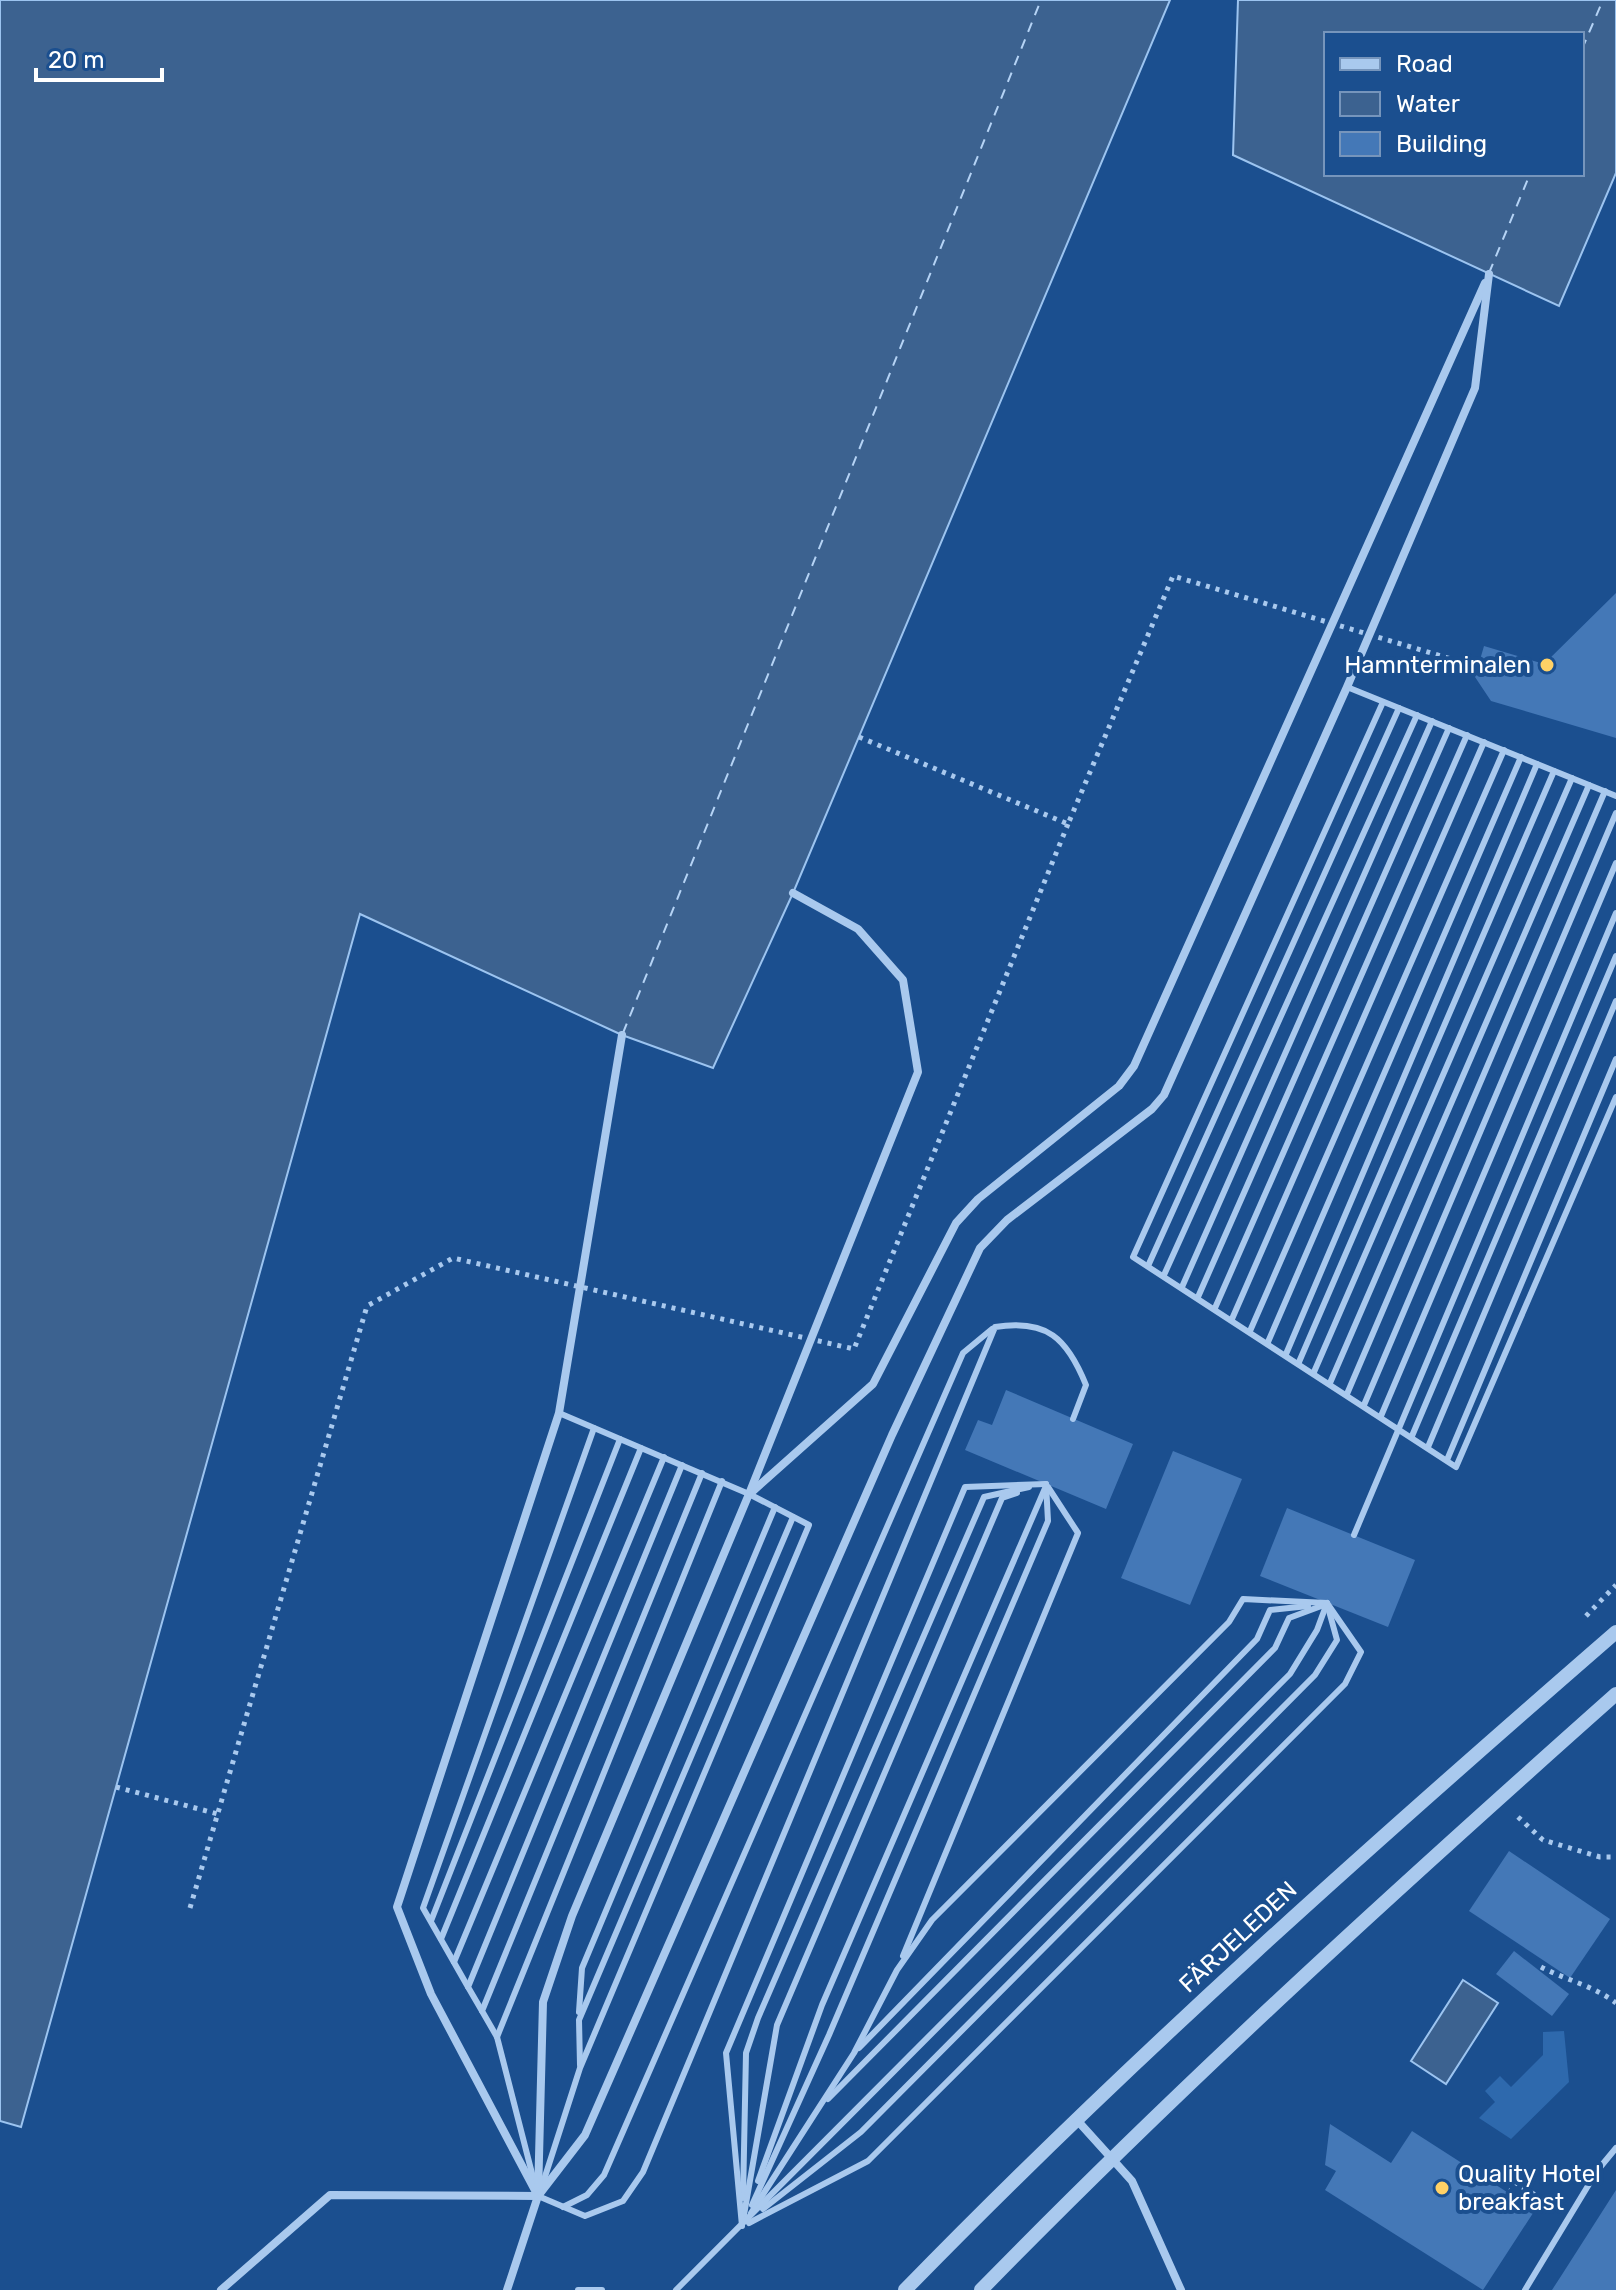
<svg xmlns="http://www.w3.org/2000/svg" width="1616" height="2290" font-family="Rubik,sans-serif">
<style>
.green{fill:#2e69ad}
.water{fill:#3c6290;stroke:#9cc4f0;stroke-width:2;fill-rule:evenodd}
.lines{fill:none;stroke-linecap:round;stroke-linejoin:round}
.ferry{stroke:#b5d3f5;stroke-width:2;stroke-dasharray:10 8;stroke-linecap:butt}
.building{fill:#4478b7}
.path{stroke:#a9c9ee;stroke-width:5;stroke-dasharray:4 6;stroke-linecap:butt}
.service{stroke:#a9c9ee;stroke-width:6}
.minor{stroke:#a9c9ee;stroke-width:8}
.tertiary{stroke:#a9c9ee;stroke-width:14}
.path-bridge{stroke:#a9c9ee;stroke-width:5;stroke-dasharray:4 6;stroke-linecap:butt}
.poi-dot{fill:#ffd166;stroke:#1b4f8f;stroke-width:3}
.labels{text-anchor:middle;stroke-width:8;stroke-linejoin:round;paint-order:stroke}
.poi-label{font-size:24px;fill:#fff;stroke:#1b4f8f;text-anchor:end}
.street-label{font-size:24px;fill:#fff;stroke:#1b4f8f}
</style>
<rect width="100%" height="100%" fill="#1b4f8f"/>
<polygon class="green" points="1564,2031 1569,2082 1511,2139 1479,2118 1495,2102 1485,2091 1500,2076 1511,2087 1543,2055 1543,2032"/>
<g class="water">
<polygon points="0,0 1170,0 793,893 713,1068 622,1035 360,914 21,2127 0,2121"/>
<path d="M1238,0h378v173l-57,133 -326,-151zM1326,34h256v140h-256z"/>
<polygon points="1463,1980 1498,2003 1446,2084 1411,2061"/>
</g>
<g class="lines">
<g class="ferry">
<polyline points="1582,49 1603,0"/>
<polyline points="1489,273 1530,174"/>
<polyline points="623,1033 1041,0"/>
</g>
</g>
<g class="building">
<polygon points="1616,593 1616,738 1491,701 1475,677 1484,646 1544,664"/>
<polygon points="1006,1390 1133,1444 1106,1509 965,1450 978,1420 992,1425"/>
<polygon points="1173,1451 1242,1479 1190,1605 1121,1578"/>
<polygon points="1287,1508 1415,1560 1388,1627 1260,1576"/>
<polygon points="1509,1851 1610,1919 1570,1978 1469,1911"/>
<polygon points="1514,1951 1569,1994 1552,2016 1496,1974"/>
<polygon points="1330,2124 1391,2163 1412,2131 1535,2210 1483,2290 1325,2190 1336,2171 1325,2165"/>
<polygon points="1616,2190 1616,2290 1552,2290 1563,2273"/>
</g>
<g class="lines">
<g class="path">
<polyline points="1586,1616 1616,1585"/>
<polyline points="116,1787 218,1814"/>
<polyline points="1518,1817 1543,1840 1600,1857 1616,1857"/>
<path d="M1541,1967c25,13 53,19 75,36"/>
<polyline points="1509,2193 1516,2183 1551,2205"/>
</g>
<g class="service">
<polyline points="1347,687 1616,796"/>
<polyline points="1383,702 1133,1257 1456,1467 1616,1097"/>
<polyline points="1148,1266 1399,708"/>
<polyline points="1164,1275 1417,715"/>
<polyline points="1182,1287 1432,721"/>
<polyline points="1198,1297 1449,728"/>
<polyline points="1215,1308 1467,735"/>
<polyline points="1232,1319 1484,742"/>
<polyline points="1250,1331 1504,750"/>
<polyline points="1268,1342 1521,757"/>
<polyline points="1286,1354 1537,764"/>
<polyline points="1299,1362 1554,771"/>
<polyline points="1314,1372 1572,778"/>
<polyline points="1330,1383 1589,785"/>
<polyline points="1347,1394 1605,791"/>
<polyline points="1364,1405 1616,813"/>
<polyline points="1381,1416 1616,863"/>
<polyline points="1412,1436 1616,956"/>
<polyline points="1428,1447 1616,1001"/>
<polyline points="1447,1460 1616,1059"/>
<polyline points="1354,1535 1616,913"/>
<polyline points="431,1921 620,1439"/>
<polyline points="441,1939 641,1448"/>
<polyline points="903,1956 1078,1533 1048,1487"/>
<polyline points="454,1962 664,1457"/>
<polyline points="468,1987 423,1908 594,1428"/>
<polyline points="482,2011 468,1987 682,1465"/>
<polyline points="579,2012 582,1968 775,1507"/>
<polyline points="497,2037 722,1481"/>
<polyline points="859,2048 1257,1639 1270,1610 1308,1606"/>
<polyline points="580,2065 579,2020 793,1517"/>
<polyline points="828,2099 1275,1648 1289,1618 1324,1605"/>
<polyline points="758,2181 822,2005 1046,1486"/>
<polyline points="535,2185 497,2037 482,2011 702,1473"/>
<polyline points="541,2189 580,2068 809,1525 749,1494 559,1413"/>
<path d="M538,2196l47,20 38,-15 20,-29 352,-845c52,-8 72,11 91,58l-13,34"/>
<polyline points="743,2198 746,2053 758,2018 984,1497 1029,1487"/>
<polyline points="752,2205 829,2035 1048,1521 1046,1484"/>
<polyline points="563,2207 587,2195 604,2175 963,1353 992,1329"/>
<polyline points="763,2209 861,2132 1315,1675 1337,1640 1329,1611"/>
<polyline points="751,2213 854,2053 897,1970 932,1920 1229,1622 1243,1599 1327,1603"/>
<polyline points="744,2215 777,2025 1002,1498 1017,1493"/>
<polyline points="749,2223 868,2161 1345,1684 1361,1652 1327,1603"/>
<polyline points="742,2226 726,2053 965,1487 1046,1484"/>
<polyline points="578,2290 602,2290"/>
<polyline points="676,2290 1290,1674 1317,1630 1327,1603"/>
<polyline points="1525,2290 1597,2171 1616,2148"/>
</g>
<g class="minor">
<polyline points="753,1491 873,1384 956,1223 978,1199 1119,1086 1134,1066 1485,283"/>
<polyline points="1076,2119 1132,2181 1181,2290"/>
<polyline points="538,2196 585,2135 892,1435 980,1248 1007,1220 1152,1109 1164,1095 1347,687 1475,388 1489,274"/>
<polyline points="538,2196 431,1994 397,1907 559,1413 622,1035"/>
<polyline points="221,2290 330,2195 538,2196"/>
<polyline points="507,2290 538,2196 543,2002 572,1916 749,1494 918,1072 903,980 858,929 793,893"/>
</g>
<g class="tertiary">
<path d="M905,2290c226,-232 467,-446 711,-658"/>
<path d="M981,2290c203,-208 418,-403 635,-596"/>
</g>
<g class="path-bridge">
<polyline points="859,737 1068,824 1173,576 1478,667"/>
<polyline points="190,1908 367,1306 453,1258 854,1349 1068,824"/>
</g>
</g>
<g class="poi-dot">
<circle cx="1547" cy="665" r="8"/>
<circle cx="1442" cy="2188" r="8"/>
</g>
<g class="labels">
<g class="poi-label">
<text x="1531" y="673">Hamnterminalen</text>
<text x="1458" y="2182" text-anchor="start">Quality Hotel<tspan x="1458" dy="28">breakfast</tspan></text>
</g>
<g class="street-label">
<text transform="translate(1238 1937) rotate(-43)" y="8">FÄRJELEDEN</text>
</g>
</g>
<rect x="1324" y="32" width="260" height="144" fill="#1b4f8f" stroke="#7695bc" stroke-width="2"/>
<rect x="1340" y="58" width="40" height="12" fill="#a9c9ee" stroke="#7695bc" stroke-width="2"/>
<text x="1396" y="72" font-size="24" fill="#ffffff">Road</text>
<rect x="1340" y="92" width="40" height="24" fill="#3c6290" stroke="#7695bc" stroke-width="2"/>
<text x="1396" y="112" font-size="24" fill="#ffffff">Water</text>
<rect x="1340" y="132" width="40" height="24" fill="#4478b7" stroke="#7695bc" stroke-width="2"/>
<text x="1396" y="152" font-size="24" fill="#ffffff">Building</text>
<path d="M36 68v12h126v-12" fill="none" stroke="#ffffff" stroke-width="4"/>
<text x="48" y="68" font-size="24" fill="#ffffff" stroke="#1b4f8f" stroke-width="6" paint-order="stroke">20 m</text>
</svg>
